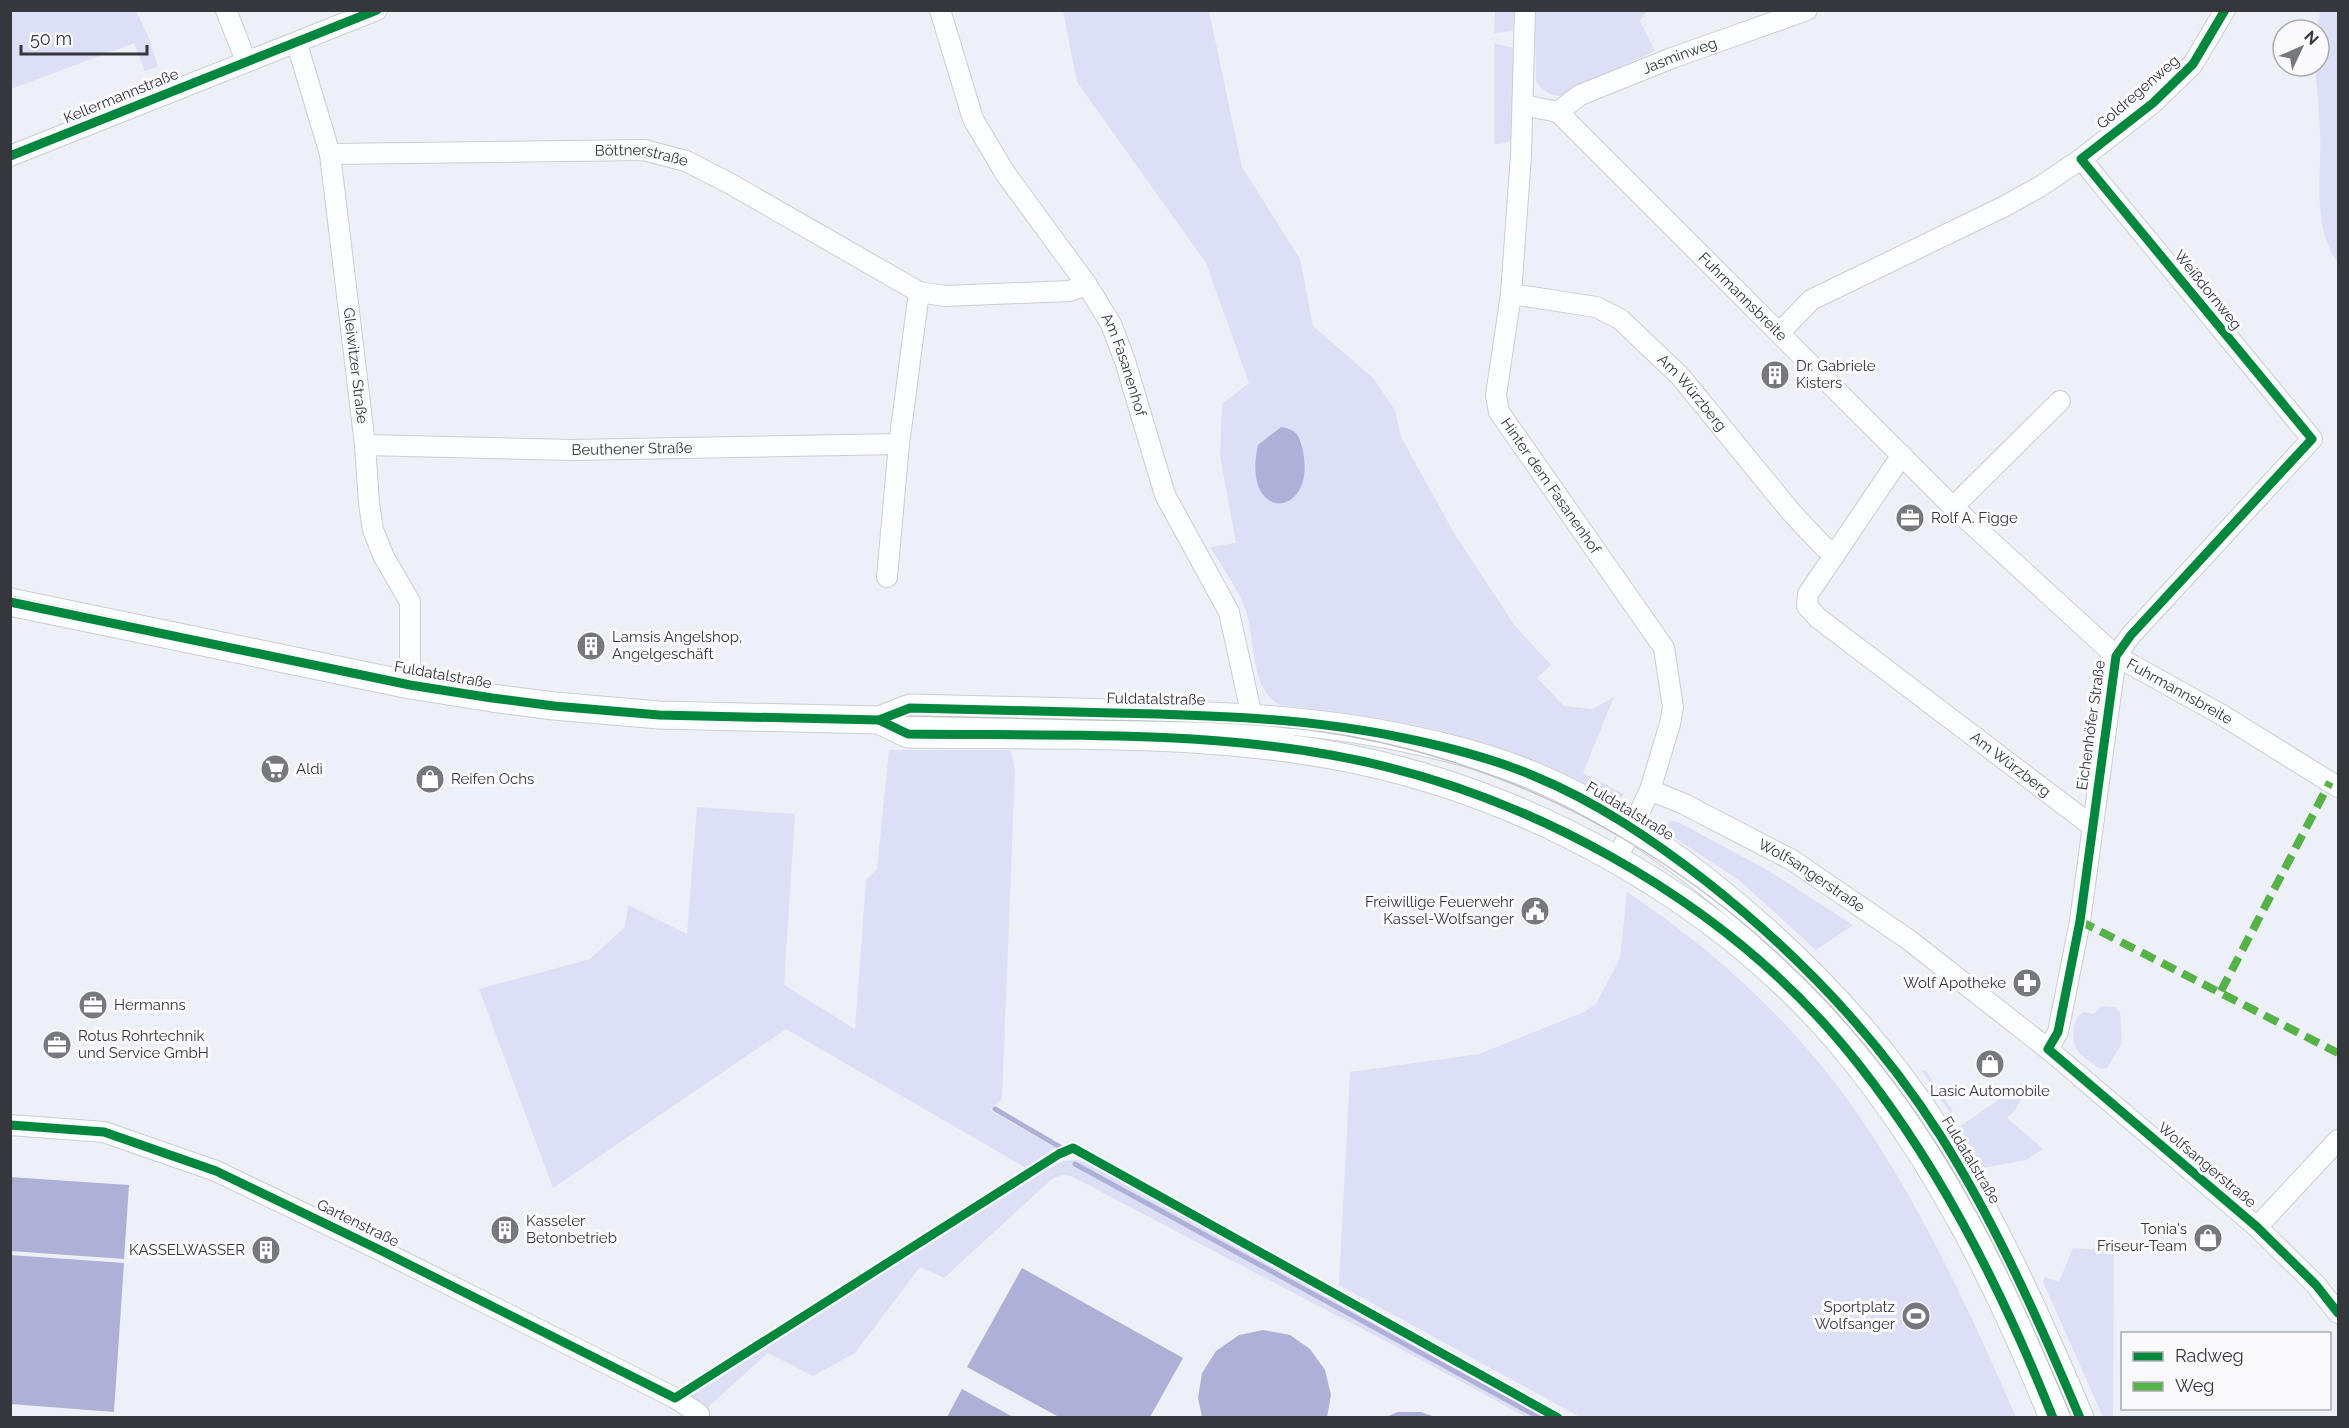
<svg xmlns="http://www.w3.org/2000/svg" width="2349" height="1428" font-family="Raleway,sans-serif">
<style>
.green{fill:#dddff6}
.water{fill:#aeb0d8}
.lines{fill:none;stroke-linecap:round;stroke-linejoin:round}
.stream{stroke:#aeb0d8;stroke-width:5}
.street-casing{stroke:#cbcdd3;stroke-width:22}
.secondary-casing{stroke:#cbcdd3;stroke-width:29}
.street{stroke:#fcfdfe;stroke-width:20}
.secondary{stroke:#fcfdfe;stroke-width:27}
.tram{stroke:#c1c1c3;stroke-width:1.5}
.quiet{stroke:#56b246;stroke-width:8;stroke-dasharray:15 8;stroke-linecap:butt}
.cycleway-casing{stroke:#fafafd;stroke-width:13}
.cycleway{stroke:#00873e;stroke-width:9}
.labels{text-anchor:middle;stroke-width:6;stroke-linejoin:round;paint-order:stroke}
.street-label{font-size:15px;fill:#36373d;stroke:#fafafd}
.poi-label{font-size:15px;fill:#36373d;stroke:#fafafd;text-anchor:start}
</style>
<rect width="100%" height="100%" fill="#eef0f8"/>
<g class="green">
<polygon points="11,11 136,11 149,38 158,67 145,71 134,43 11,89"/>
<path d="M1063,11h146l33,156 58,92 13,67 60,52 22,32 6,27 53,96 61,93 36,39 -14,13 27,28 29,3 21,-12 -31,76 41,21 -3,3 -13,-1c-60,-29 -123,-56 -188,-70 -46,-10 -93,-16 -140,-21 -31,-15 -24,-69 -35,-97 -8,-21 -23,-41 -35,-61l26,-4 -16,-87 2,-52 27,-21 -43,-120 -129,-181z"/>
<polygon points="1495,11 1514,11 1513,31 1494,33"/>
<path d="M1535,11h112l-7,10 15,30c-19,9 -38,17 -56,26 -12,6 -25,18 -39,19 -10,0 -18,-7 -24,-14z"/>
<path d="M2320,11h18v252c-27,-36 -16,-89 -18,-132 -1,-21 -3,-43 -5,-65h4l-2,-36z"/>
<path d="M1494,43l20,5 -1,87c-3,9 -11,9 -19,9z"/>
<polygon points="889,750 1011,750 1015,770 1002,1099 990,1110 1055,1148 1026,1168 786,1029 553,1188 479,989 590,959 625,927 628,905 687,934 697,807 795,814 784,985 855,1029 866,880 877,869"/>
<polygon points="1670,821 1678,822 1769,871 1853,925 1816,950 1739,880 1670,835 1666,831 1667,825"/>
<path d="M1627,892c82,54 160,125 218,204 70,96 124,213 171,321h-436l-241,-132 11,-213 129,-18 105,-42 12,-8 24,-46z"/>
<path d="M2101,1006l14,1 5,5 2,31 -15,25 -6,1c-17,-12 -31,-17 -27,-41 1,-8 3,-11 9,-16l11,2z"/>
<polygon points="1921,1070 1926,1071 1953,1111 1950,1113"/>
<polygon points="2024,1082 2028,1085 2016,1109 2007,1118 2043,1149 2026,1160 1983,1168 1959,1127"/>
<polygon points="1076,1160 1087,1162 1554,1417 1526,1417 1421,1360 1071,1176 1063,1175 1053,1178 944,1278 920,1267 855,1353 813,1376 768,1353 707,1408 689,1397 1053,1166 1063,1161"/>
<polygon points="2073,1248 2114,1251 2113,1417 2103,1417 2043,1282 2045,1277 2059,1282"/>
</g>
<g class="water">
<path d="M1281,427c14,2 18,7 21,20 18,72 -62,79 -44,-2z"/>
<polygon points="10,1177 129,1185 124,1259 11,1251"/>
<polygon points="10,1255 124,1263 114,1412 11,1404"/>
<polygon points="1022,1268 1183,1358 1150,1417 1059,1417 967,1367"/>
<polygon points="1263,1330 1290,1335 1310,1349 1325,1370 1331,1395 1327,1417 1202,1417 1198,1398 1202,1373 1216,1351 1239,1335"/>
<polygon points="962,1389 1013,1417 947,1417"/>
<polygon points="1398,1412 1421,1412 1435,1417 1386,1417"/>
</g>
<g class="lines">
<g class="stream">
<polyline points="995,1109 1060,1147"/>
<polyline points="1075,1164 1540,1418"/>
</g>
<g class="street-casing">
<g id="street">
<polyline points="226,10 246,61"/>
<path id="s1" d="M940,10l33,109 32,54 82,112 24,39 14,37 40,134 64,117 23,105 -1,14"/>
<path id="s2" d="M1525,10l-4,145 -10,139 -15,101 3,17 165,236 9,59 -3,17 -20,66 -33,69"/>
<path id="s3" d="M297,44l33,110 35,291 4,58 4,27 11,27 26,45v83"/>
<path id="s4" d="M1523,105l35,7 395,395 163,149 106,59 116,72"/>
<path id="s5" d="M1558,112l22,-17 92,-37 135,-48"/>
<path id="s6" d="M330,154l314,-4 42,11 43,22 190,109 26,4 124,-5 18,-6"/>
<polyline points="10,156 377,10"/>
<path id="s7" d="M1511,294l85,13 24,12 60,57 111,136 32,34 12,9"/>
<polyline points="1780,332 1811,300 2003,207 2041,186 2081,159 2153,103 2193,64 2225,10"/>
<path id="s8" d="M365,445l208,5 326,-6"/>
<path id="s9" d="M1902,455l-94,139 -1,12 11,12 274,208"/>
<polyline points="1953,507 2060,401"/>
<polyline points="887,577 899,444 919,292"/>
<path id="s10" d="M1650,790l34,14 108,56 117,80 139,109 209,178 59,58 22,28"/>
<polyline points="2048,1049 2058,1032 2080,921 2116,656 2131,635 2312,439 2081,159"/>
<polyline points="10,1125 104,1132 216,1171 382,1251 675,1398 699,1414"/>
<polyline points="2257,1227 2338,1140"/>
</g>
</g>
<g class="secondary-casing">
<g id="secondary">
<path d="M10,602l400,83 82,13 62,8 105,9 220,5 31,-12c68,2 135,3 203,5 98,2 195,5 291,25 44,9 90,21 130,38 63,26 119,64 173,106 91,72 170,154 233,253 56,89 99,186 140,283"/>
<path d="M879,720l29,14c141,2 284,-4 423,21 190,34 385,140 511,289 92,110 158,241 211,374"/>
</g>
</g>
<use href="#street" class="street"/>
<use href="#secondary" class="secondary"/>
<g class="tram">
<path d="M10,596c91,19 181,38 271,57 114,25 228,48 344,55 52,4 104,4 156,5 104,3 208,4 313,7 72,1 144,1 216,10 262,34 490,196 629,418 54,85 94,177 133,270"/>
<polyline points="10,607 163,638"/>
</g>
<g class="quiet">
<polyline points="2080,921 2338,1053"/>
<polyline points="2221,991 2330,782"/>
</g>
<g class="cycleway-casing">
<g id="cycleway">
<polyline points="2225,10 2193,64 2153,103 2081,159 2312,439 2131,635 2116,656 2080,921 2058,1032 2048,1049 2257,1227 2316,1285 2338,1313"/>
<polyline points="10,156 377,10"/>
<path d="M10,602l400,83 82,13 62,8 105,9 220,5 31,-12c68,2 135,3 203,5 98,2 195,5 291,25 44,9 90,21 130,38 63,26 119,64 173,106 91,72 170,154 233,253 56,89 99,186 140,283"/>
<path d="M879,720l29,14c141,2 284,-4 423,21 190,34 385,140 511,289 92,110 158,241 211,374"/>
<polyline points="10,1125 104,1132 216,1171 382,1251 675,1398 1059,1154 1073,1148 1558,1418"/>
</g>
</g>
<use href="#cycleway" class="cycleway"/>
</g>
<defs>
<g id="building-disc" transform="scale(1.5)"><circle r="9.5" fill="#76787e" stroke="#fafafd"/><path d="M-4-6H4V6H1V3H-1V6H-4ZM-2.5-4.3h1.7v1.8h-1.7ZM.8-4.3h1.7v1.8H.8ZM-2.5-1h1.7V.8h-1.7ZM.8-1h1.7V.8H.8Z" fill="#fff"/></g>
<g id="office-disc" transform="scale(1.5)"><circle r="9.5" fill="#76787e" stroke="#fafafd"/><path d="M-6-3h4V-5.5h4V-3h4V5H-6ZM-1-4.5V-3h2v-1.5ZM-6 0V1H6V0Z" fill="#fff"/></g>
<g id="supermarket-disc" transform="scale(1.5)"><circle r="9.5" fill="#76787e" stroke="#fafafd"/><path d="M-6-5.5h2.5l.6 2H6L4.5 2H-2.5L-4.4-4H-6ZM-1.5 3.2a1.3 1.3 0 1 0 .1 0ZM3 3.2a1.3 1.3 0 1 0 .1 0Z" fill="#fff"/></g>
<g id="shop-disc" transform="scale(1.5)"><circle r="9.5" fill="#76787e" stroke="#fafafd"/><path d="M-5-2.5h2.3a2.7 3.5 0 0 1 5.4 0H5L5.5 6h-11ZM-1.5-2.5h3a1.5 2.3 0 0 0-3 0Z" fill="#fff"/></g>
<g id="civic-disc" transform="scale(1.5)"><circle r="9.5" fill="#76787e" stroke="#fafafd"/><path d="M-.6-6.5H3V-4.5H.6V-3L4-1V1h2V6H-6V1h2V-1L-.6-3ZM-1.2 2.5V6h2.4V2.5Z" fill="#fff"/></g>
<g id="pharmacy-disc" transform="scale(1.5)"><circle r="9.5" fill="#76787e" stroke="#fafafd"/><path d="M-2-6h4v4h4v4h-4v4h-4v-4h-4v-4h4Z" fill="#fff"/></g>
<g id="stadium-disc" transform="scale(1.5)"><circle r="9.5" fill="#76787e" stroke="#fafafd"/><path d="M0-5a6.5 5 0 1 0 0 10a6.5 5 0 1 0 0-10ZM-3.5-1.8h7v3.6h-7Z" fill="#fff"/></g>
</defs>
<g fill-rule="evenodd">
<use href="#building-disc" x="1775" y="375"/>
<use href="#office-disc" x="1910" y="518"/>
<use href="#building-disc" x="591" y="646"/>
<use href="#supermarket-disc" x="275" y="769"/>
<use href="#shop-disc" x="430" y="779"/>
<use href="#civic-disc" x="1535" y="911"/>
<use href="#pharmacy-disc" x="2027" y="983"/>
<use href="#office-disc" x="93" y="1005"/>
<use href="#office-disc" x="57" y="1045"/>
<use href="#shop-disc" x="1990" y="1064"/>
<use href="#building-disc" x="505" y="1230"/>
<use href="#shop-disc" x="2208" y="1238"/>
<use href="#building-disc" x="266" y="1250"/>
<use href="#stadium-disc" x="1916" y="1316"/>
</g>
<g class="labels">
<g class="street-label">
<text dy="5" stroke="none"><textPath href="#s5" startOffset="135">Jasminweg</textPath></text>
<text transform="translate(2138 92) rotate(-41)" y="5">Goldregenweg</text>
<text transform="translate(121 96) rotate(-22)" y="5">Kellermannstraße</text>
<text dy="5" stroke="none"><textPath href="#s6" startOffset="312">Böttnerstraße</textPath></text>
<text transform="translate(2208 290) rotate(51)" y="5">Weißdornweg</text>
<text dy="5" stroke="none"><textPath href="#s4" startOffset="297">Fuhrmannsbreite</textPath></text>
<text dy="5" stroke="none"><textPath href="#s1" startOffset="404">Am Fasanenhof</textPath></text>
<text dy="5" stroke="none"><textPath href="#s3" startOffset="328">Gleiwitzer Straße</textPath></text>
<text dy="5" stroke="none"><textPath href="#s7" startOffset="216">Am Würzberg</textPath></text>
<text dy="5" stroke="none"><textPath href="#s8" startOffset="267">Beuthener Straße</textPath></text>
<text dy="5" stroke="none"><textPath href="#s2" startOffset="494">Hinter dem Fasanenhof</textPath></text>
<text transform="translate(443 675) rotate(10)" y="5">Fuldatalstraße</text>
<text dy="5" stroke="none"><textPath href="#s4" startOffset="888">Fuhrmannsbreite</textPath></text>
<text transform="translate(1156 699) rotate(1)" y="5">Fuldatalstraße</text>
<text transform="translate(2091 725) rotate(-82)" y="5">Eichenhöfer Straße</text>
<text dy="5" stroke="none"><textPath href="#s9" startOffset="438">Am Würzberg</textPath></text>
<text transform="translate(1630 811) rotate(31)" y="5">Fuldatalstraße</text>
<text dy="5" stroke="none"><textPath href="#s10" startOffset="183">Wolfsangerstraße</textPath></text>
<text transform="translate(1971 1160) rotate(59)" y="5">Fuldatalstraße</text>
<text transform="translate(2207 1165) rotate(40)" y="5">Wolfsangerstraße</text>
<text transform="translate(358 1223) rotate(26)" y="5">Gartenstraße</text>
</g>
<g class="poi-label">
<text x="1796" y="371">Dr. Gabriele<tspan x="1796" dy="17">Kisters</tspan></text>
<text x="1931" y="523">Rolf A. Figge</text>
<text x="612" y="642">Lamsis Angelshop,<tspan x="612" dy="17">Angelgeschäft</tspan></text>
<text x="296" y="774">Aldi</text>
<text x="451" y="784">Reifen Ochs</text>
<text x="1514" y="907" text-anchor="end">Freiwillige Feuerwehr<tspan x="1514" dy="17">Kassel-Wolfsanger</tspan></text>
<text x="2006" y="988" text-anchor="end">Wolf Apotheke</text>
<text x="114" y="1010">Hermanns</text>
<text x="78" y="1041">Rotus Rohrtechnik<tspan x="78" dy="17">und Service GmbH</tspan></text>
<text x="1990" y="1096" text-anchor="middle">Lasic Automobile</text>
<text x="526" y="1226">Kasseler<tspan x="526" dy="17">Betonbetrieb</tspan></text>
<text x="2187" y="1234" text-anchor="end">Tonia's<tspan x="2187" dy="17">Friseur-Team</tspan></text>
<text x="245" y="1255" text-anchor="end">KASSELWASSER</text>
<text x="1895" y="1312" text-anchor="end">Sportplatz<tspan x="1895" dy="17">Wolfsanger</tspan></text>
</g>
</g>
<rect width="2349" height="1428" fill="none" stroke="#36373d" stroke-width="24"/>
<rect x="2121" y="1332" width="210" height="78" fill="#fafafd" stroke="#acacb0" stroke-width="1.5"/>
<rect x="2133" y="1352" width="30" height="9" fill="#00873e" stroke="#acacb0" stroke-width="1.5"/>
<text x="2175" y="1362" font-size="18" fill="#36373d">Radweg</text>
<rect x="2133" y="1382" width="30" height="9" fill="#56b246" stroke="#acacb0" stroke-width="1.5"/>
<text x="2175" y="1392" font-size="18" fill="#36373d">Weg</text>
<g transform="translate(2301 48) rotate(46)"><circle r="28" fill="#fafafd" stroke="#acacb0" stroke-width="1.5"/>
<path d="M0-4.5L10 22L0 15L-10 22Z" fill="#76787e"/>
<text y="-9" font-size="16" font-weight="bold" text-anchor="middle" fill="#36373d">N</text>
</g>
<path d="M21 45v9h126v-9" fill="none" stroke="#36373d" stroke-width="3"/>
<text x="30" y="45" font-size="18" fill="#36373d" stroke="#fafafd" stroke-width="4.5" paint-order="stroke">50 m</text>
</svg>
